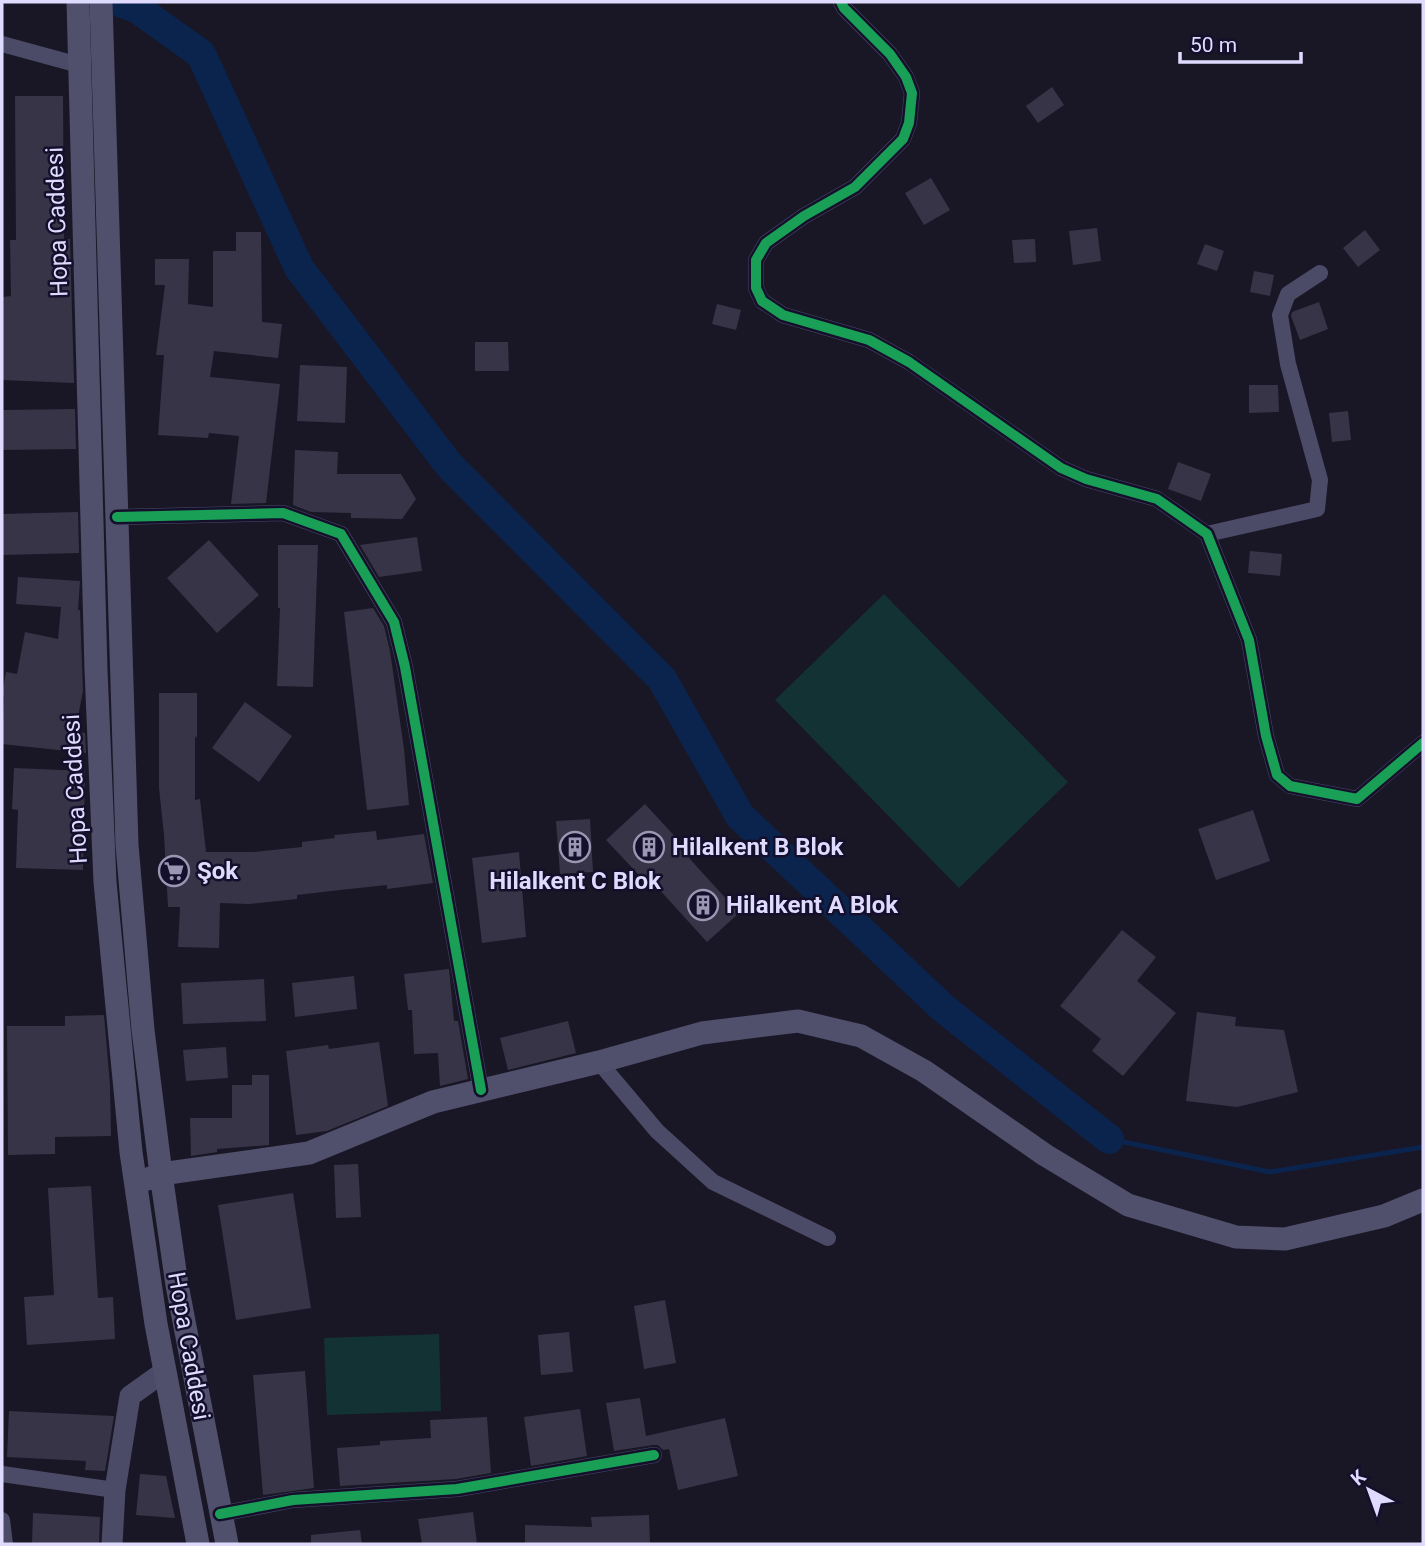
<svg xmlns="http://www.w3.org/2000/svg" width="1425" height="1546" font-family="Roboto,sans-serif">
<style>
.pitch{fill:#133233}
.lines{fill:none;stroke-linecap:round;stroke-linejoin:round}
.stream{stroke:#0b244d;stroke-width:5}
.river{stroke:#0b244d;stroke-width:30}
.building{fill:#383447}
.minor{stroke:#4c4b67;stroke-width:16}
.tertiary{stroke:#4c4b67;stroke-width:21}
.secondary{stroke:#504f6c;stroke-width:23}
.cycleway-casing{stroke:#14102c;stroke-width:15}
.cycleway{stroke:#1a9f57;stroke-width:10}
.labels{text-anchor:middle;stroke-width:5;stroke-linejoin:round;paint-order:stroke}
.street-label{font-size:24px;fill:#dfdbff;stroke:#14102c}
.poi-label{font-size:24px;font-weight:bold;fill:#dfdbff;stroke:#14102c;text-anchor:start}
</style>
<rect width="100%" height="100%" fill="#191626"/>
<g class="pitch">
<polygon points="884,594 1068,782 959,888 775,700"/>
<polygon points="439,1334 441,1411 327,1415 324,1338"/>
</g>
<g class="lines">
<polyline class="stream" points="1109,1139 1270,1172 1423,1147"/>
<polyline class="river" points="120,2 138,9 201,54 299,268 449,465 662,679 740,816 943,1008 1109,1139"/>
</g>
<g class="building">
<polygon points="1052,87 1064,105 1038,123 1026,106"/>
<polygon points="15,96 63,96 64,239 70,239 74,383 2,380 3,297 11,296 10,240 16,240"/>
<polygon points="931,178 950,210 924,225 905,193"/>
<polygon points="1097,228 1101,261 1073,265 1069,231"/>
<polygon points="1365,230 1380,250 1358,267 1343,248"/>
<polygon points="236,232 261,232 262,322 282,324 278,358 214,351 210,377 280,384 266,503 231,504 239,436 209,433 208,438 158,435 164,355 156,355 165,285 155,285 155,259 189,259 188,304 213,307 213,251 236,251"/>
<polygon points="1035,239 1036,262 1014,263 1012,240"/>
<polygon points="1205,244 1224,251 1217,271 1197,264"/>
<polygon points="1254,271 1274,275 1270,296 1250,292"/>
<polygon points="1319,302 1328,329 1300,340 1291,316 1292,312"/>
<polygon points="717,304 741,310 736,330 712,324"/>
<polygon points="475,342 508,342 509,371 475,371"/>
<polygon points="300,365 347,367 345,423 297,421"/>
<polygon points="1249,385 1278,385 1279,412 1249,413"/>
<polygon points="75,409 76,449 2,450 2,410"/>
<polygon points="1348,411 1351,440 1332,442 1329,413"/>
<polygon points="295,450 338,452 337,474 401,474 416,499 402,519 351,518 351,513 311,512 293,505"/>
<polygon points="1178,462 1211,474 1201,501 1168,489"/>
<polygon points="78,512 79,553 2,555 2,514"/>
<polygon points="417,537 422,571 379,577 360,545"/>
<polygon points="209,540 259,595 217,633 167,578"/>
<polygon points="278,545 318,545 313,687 277,686 280,608 278,608"/>
<polygon points="1250,551 1282,554 1280,576 1248,573"/>
<polygon points="18,577 80,581 78,610 80,610 83,691 75,732 85,733 86,753 2,744 4,696 2,696 6,672 17,674 25,632 58,639 61,607 16,604"/>
<polygon points="373,608 384,626 390,651 404,749 409,805 367,810 344,612"/>
<polygon points="159,693 197,693 197,738 195,736 195,800 200,799 206,852 254,852 302,847 302,842 335,838 334,835 376,831 377,840 424,834 433,883 387,889 387,885 340,890 297,895 297,899 249,904 220,903 219,948 178,947 180,907 168,907 164,835 159,788"/>
<polygon points="245,702 292,736 259,782 212,748"/>
<polygon points="14,768 85,771 83,870 16,868 18,810 12,809"/>
<polygon points="645,804 692,855 689,858 739,913 707,942 657,887 654,891 606,840"/>
<polygon points="1253,810 1270,861 1216,880 1198,829"/>
<polygon points="590,819 593,872 560,874 556,821"/>
<polygon points="519,852 526,937 482,943 472,858"/>
<polygon points="1122,930 1156,957 1137,981 1176,1013 1123,1076 1092,1051 1101,1039 1060,1006"/>
<polygon points="449,969 454,1021 458,1021 468,1079 440,1086 438,1053 414,1054 412,1010 408,1010 404,974"/>
<polygon points="354,976 357,1009 295,1017 292,983"/>
<polygon points="264,979 266,1021 183,1024 181,983"/>
<polygon points="1197,1012 1236,1017 1235,1026 1284,1030 1298,1092 1237,1107 1186,1101"/>
<polygon points="104,1015 110,1085 111,1136 55,1137 55,1154 8,1155 7,1026 65,1026 65,1016"/>
<polygon points="568,1021 576,1053 508,1070 500,1038"/>
<polygon points="379,1042 388,1106 327,1131 296,1135 286,1051 328,1045 329,1049"/>
<polygon points="226,1047 228,1078 186,1081 183,1050"/>
<polygon points="252,1075 269,1075 269,1145 217,1149 217,1152 191,1156 190,1118 232,1118 232,1085 252,1085"/>
<polygon points="358,1164 361,1217 336,1218 334,1165"/>
<polygon points="91,1186 98,1298 113,1297 115,1339 27,1345 24,1297 54,1295 48,1188"/>
<polygon points="293,1193 311,1308 236,1320 218,1205"/>
<polygon points="665,1300 676,1363 644,1369 634,1306"/>
<polygon points="569,1332 573,1372 541,1375 538,1335"/>
<polygon points="305,1371 314,1488 263,1495 253,1375"/>
<polygon points="640,1398 646,1436 725,1418 738,1476 678,1490 669,1449 663,1450 658,1445 653,1445 614,1451 606,1403"/>
<polygon points="580,1409 587,1456 531,1466 524,1417"/>
<polygon points="9,1411 114,1416 105,1471 85,1470 86,1461 7,1457"/>
<polygon points="487,1417 491,1473 456,1479 340,1486 337,1448 380,1445 380,1441 431,1438 430,1420"/>
<polygon points="140,1474 166,1476 175,1518 136,1515"/>
<polygon points="473,1512 477,1544 422,1544 418,1519"/>
<polygon points="33,1513 100,1517 99,1544 32,1543"/>
<polygon points="649,1515 650,1544 525,1544 525,1525 592,1527 591,1517"/>
<polygon points="360,1530 362,1544 311,1544 311,1535"/>
</g>
<g class="lines">
<g class="minor">
<polyline points="841,2 844,8 890,54 906,77 912,93 909,123 903,139 855,187 804,216 766,243 756,260 756,288 762,301 783,315 869,340 909,362 1061,468 1086,479 1157,499 1207,534 1249,640 1266,736 1277,775 1290,786 1357,799 1423,743"/>
<polyline points="2,44 79,65"/>
<polyline points="117,517 283,513 341,534 394,622 405,667 481,1090"/>
<polyline points="1207,534 1317,509 1320,480 1288,364 1280,315 1288,294 1320,273"/>
<polyline points="599,1062 657,1131 713,1182 828,1238"/>
<polyline points="2,1474 115,1490"/>
<polyline points="220,1514 293,1500 457,1489 654,1455"/>
<polyline points="2,1520 5,1544"/>
</g>
<polyline class="tertiary" points="112,1544 115,1490 130,1396 165,1371"/>
<g class="secondary">
<polyline points="78,2 96,670 105,882 131,1152 156,1324 198,1544"/>
<polyline points="101,2 127,845 143,1030 161,1174 177,1285 227,1544"/>
<polyline points="148,1179 161,1174 309,1153 433,1102 599,1062 702,1033 798,1021 861,1036 924,1071 1045,1155 1128,1205 1236,1237 1285,1239 1384,1216 1423,1200"/>
</g>
<g class="cycleway-casing">
<g id="cycleway">
<polyline points="841,2 844,8 890,54 906,77 912,93 909,123 903,139 855,187 804,216 766,243 756,260 756,288 762,301 783,315 869,340 909,362 1061,468 1086,479 1157,499 1207,534 1249,640 1266,736 1277,775 1290,786 1357,799 1423,743"/>
<polyline points="117,517 283,513 341,534 394,622 405,667 481,1090"/>
<polyline points="220,1514 293,1500 457,1489 654,1455"/>
</g>
</g>
<use href="#cycleway" class="cycleway"/>
</g>
<defs>
<g id="building-ring" transform="scale(1.575)"><circle r="9.5" fill="#14102c" stroke="#9a96b3" stroke-width="1.5"/><path d="M-4-6H4V6H1V3H-1V6H-4ZM-2.5-4.3h1.7v1.8h-1.7ZM.8-4.3h1.7v1.8H.8ZM-2.5-1h1.7V.8h-1.7ZM.8-1h1.7V.8H.8Z" fill="#9a96b3"/></g>
<g id="supermarket-ring" transform="scale(1.575)"><circle r="9.5" fill="#14102c" stroke="#9a96b3" stroke-width="1.5"/><path d="M-6-5.5h2.5l.6 2H6L4.5 2H-2.5L-4.4-4H-6ZM-1.5 3.2a1.3 1.3 0 1 0 .1 0ZM3 3.2a1.3 1.3 0 1 0 .1 0Z" fill="#9a96b3"/></g>
</defs>
<g fill-rule="evenodd">
<use href="#building-ring" x="575" y="847"/>
<use href="#building-ring" x="649" y="847"/>
<use href="#supermarket-ring" x="174" y="871"/>
<use href="#building-ring" x="703" y="905"/>
</g>
<g class="labels">
<g class="street-label">
<text transform="translate(57 222) rotate(-92)" y="8">Hopa Caddesi</text>
<text transform="translate(75 789) rotate(-93)" y="8">Hopa Caddesi</text>
<text transform="translate(189 1346) rotate(80)" y="8">Hopa Caddesi</text>
</g>
<g class="poi-label">
<text x="672" y="855">Hilalkent B Blok</text>
<text x="197" y="879">Şok</text>
<text x="575" y="889" text-anchor="middle">Hilalkent C Blok</text>
<text x="726" y="913">Hilalkent A Blok</text>
</g>
</g>
<rect width="1425" height="1546" fill="none" stroke="#dfdbff" stroke-width="7"/>
<g transform="translate(1369 1490) rotate(319)" stroke="#14102c" stroke-width="5" paint-order="stroke">
<path d="M0-5L12 26L0 18L-12 26Z" fill="#dfdbff"/>
<text y="-10" font-size="19" font-weight="bold" text-anchor="middle" fill="#dfdbff">K</text>
</g>
<path d="M1180 52v10h121v-10" fill="none" stroke="#dfdbff" stroke-width="3.5"/>
<text x="1190" y="52" font-size="21" fill="#dfdbff" stroke="#14102c" stroke-width="5" paint-order="stroke">50 m</text>
</svg>
